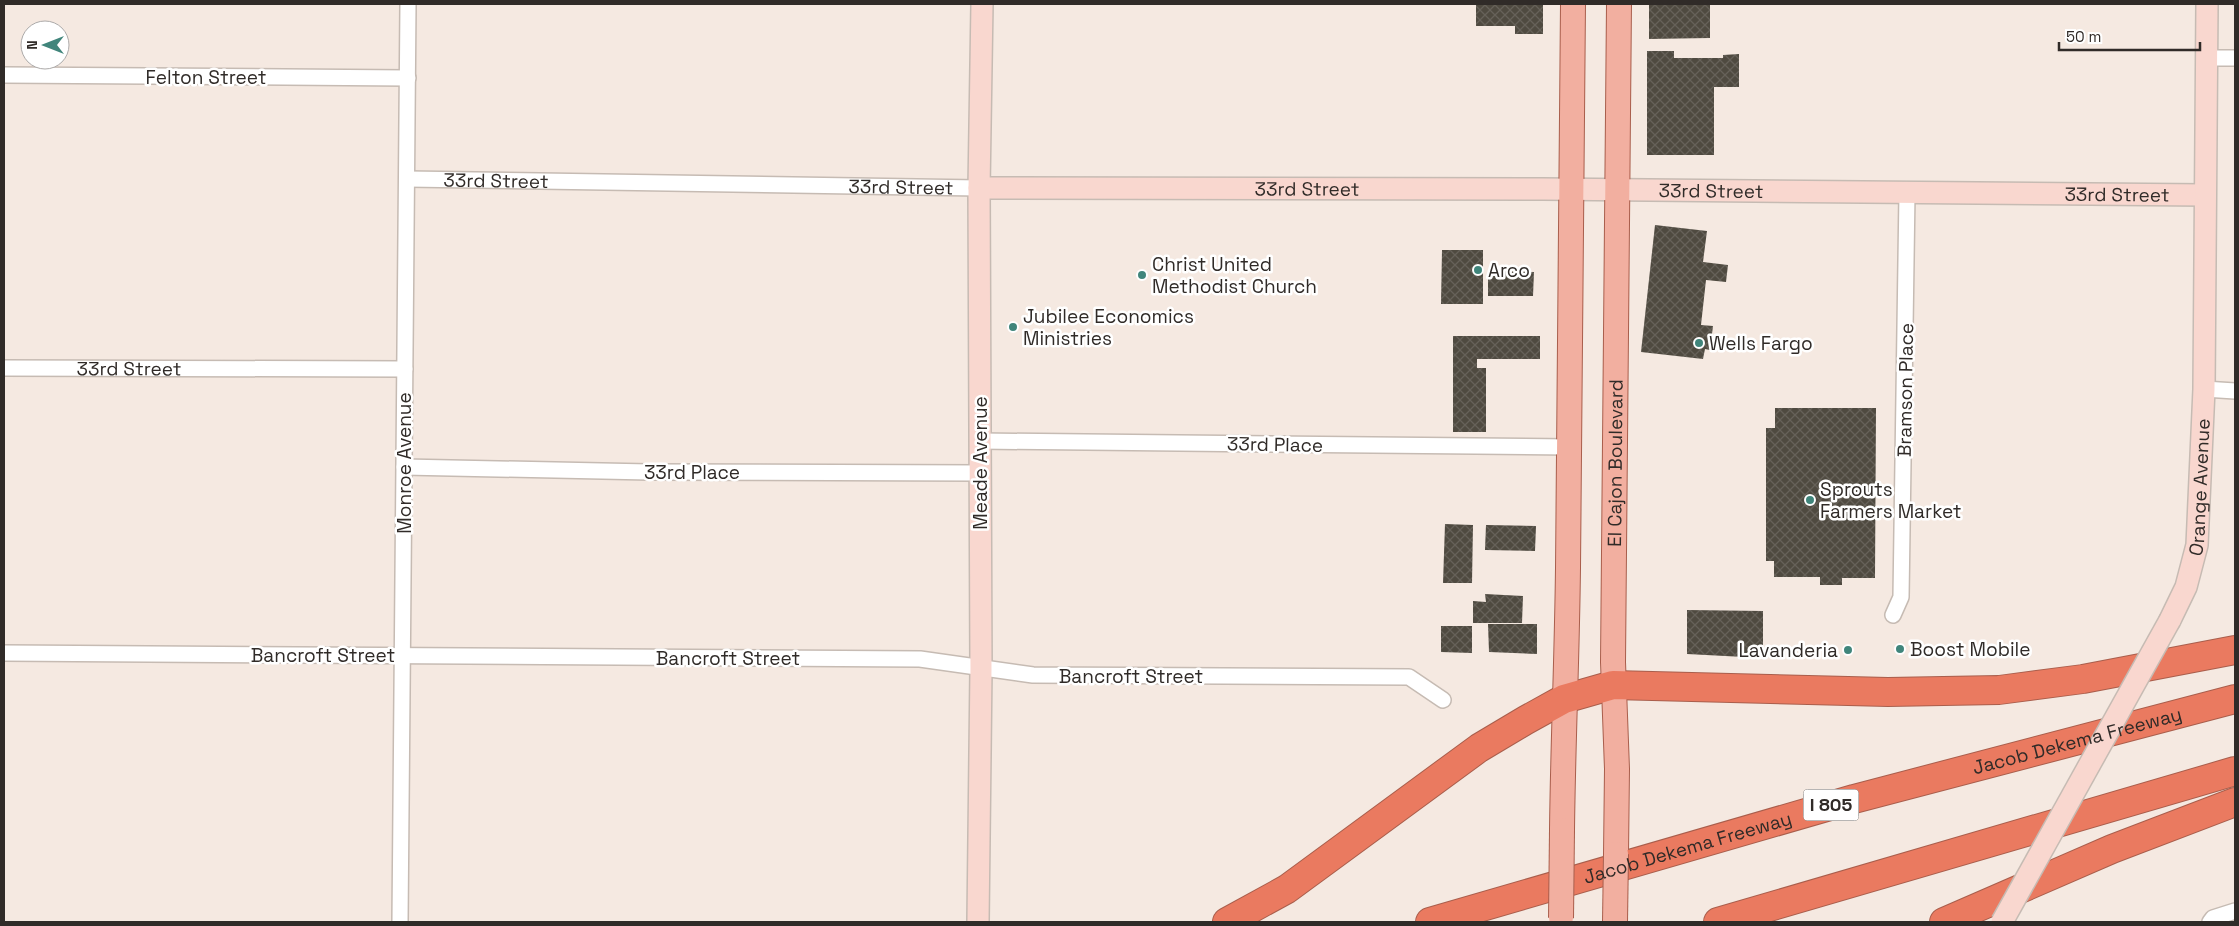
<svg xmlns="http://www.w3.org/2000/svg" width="2239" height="926" font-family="'Space Grotesk',sans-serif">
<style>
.building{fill:url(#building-cross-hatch)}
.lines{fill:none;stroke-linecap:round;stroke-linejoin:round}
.street-casing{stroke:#c6bbb3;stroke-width:18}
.secondary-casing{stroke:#c6bbb3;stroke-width:24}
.primary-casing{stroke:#a95e4c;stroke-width:26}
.highway-casing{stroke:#a95e4c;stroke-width:30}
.street{stroke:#fff;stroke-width:15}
.secondary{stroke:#f9d7cf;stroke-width:21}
.primary{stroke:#f2afa0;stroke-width:24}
.highway{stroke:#ea7a60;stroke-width:28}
.secondary-bridge-casing{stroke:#c6bbb3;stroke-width:24;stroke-linecap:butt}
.primary-bridge-casing{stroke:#a95e4c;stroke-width:26;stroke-linecap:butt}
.secondary-bridge{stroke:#f9d7cf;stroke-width:21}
.primary-bridge{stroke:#f2afa0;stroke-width:24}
.poi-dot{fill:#40857b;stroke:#fff;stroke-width:2}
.labels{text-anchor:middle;stroke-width:5;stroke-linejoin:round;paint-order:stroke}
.shield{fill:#fff;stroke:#6e6b68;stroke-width:1}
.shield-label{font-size:18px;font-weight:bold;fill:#302b28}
.street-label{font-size:19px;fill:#302b28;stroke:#fff}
.poi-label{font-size:19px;fill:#302b28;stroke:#fff;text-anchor:start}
</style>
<defs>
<pattern id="building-cross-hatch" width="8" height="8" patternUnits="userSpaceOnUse" patternTransform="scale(1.25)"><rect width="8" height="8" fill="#4f4a40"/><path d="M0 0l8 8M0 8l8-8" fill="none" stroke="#666159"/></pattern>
</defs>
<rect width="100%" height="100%" fill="#f5e9e1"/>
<g class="building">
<polygon points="1476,4 1543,4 1543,34 1515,34 1515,26 1476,26"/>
<polygon points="1649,4 1710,4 1710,38 1649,39"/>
<polygon points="1647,51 1674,51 1674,58 1723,58 1723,55 1739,54 1739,87 1714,87 1714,155 1647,155"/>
<polygon points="1655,225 1707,231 1703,262 1728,265 1726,282 1706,280 1701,325 1713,326 1710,350 1705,349 1703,359 1641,352"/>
<polygon points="1442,250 1483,250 1483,304 1441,304"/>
<polygon points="1488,271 1534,272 1533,296 1488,296"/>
<polygon points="1453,336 1540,336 1540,359 1477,359 1477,368 1486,368 1486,432 1453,432"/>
<polygon points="1775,408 1876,408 1875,578 1842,578 1842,585 1820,585 1820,577 1774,577 1774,561 1766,561 1766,428 1775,428"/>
<polygon points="1445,524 1473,525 1472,583 1443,583"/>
<polygon points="1486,525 1536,526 1535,551 1485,550"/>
<polygon points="1485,594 1523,596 1522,623 1473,623 1473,601 1486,602"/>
<polygon points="1687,610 1763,611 1763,658 1687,654"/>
<polygon points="1488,624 1537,624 1537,654 1489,652"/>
<polygon points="1441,626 1472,626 1472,653 1441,652"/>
</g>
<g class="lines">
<g class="street-casing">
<g id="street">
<polyline points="2207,58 2235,58"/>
<polyline points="4,75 408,78"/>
<path id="s1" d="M407,179l572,9"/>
<path id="s2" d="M4,368l401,1"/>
<polyline points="2204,389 2235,391"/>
<polyline points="980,441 1570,447"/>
<polyline points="404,467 649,472 980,473"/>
<polyline points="1893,615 1901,597 1907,193"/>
<polyline points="4,653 920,659 1033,675 1409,677 1443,700"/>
<polyline points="400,922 408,4"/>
<polyline points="2210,922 2213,918 2235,911"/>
</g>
</g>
<g class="secondary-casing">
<g id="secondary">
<path id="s3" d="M979,188l564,1 662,6"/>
<path id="s4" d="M2170,620l16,-33 11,-42 7,-156 3,-385"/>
<polyline points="978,922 981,669 979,188 982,4"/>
</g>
</g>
<g class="primary-casing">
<g id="primary">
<path d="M1562,830c1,-87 5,-174 6,-262l5,-564"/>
<path id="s5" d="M1616,854l1,-85 -4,-107 6,-658"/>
</g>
</g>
<g class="highway-casing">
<g id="highway">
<polyline points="1227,922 1287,889 1479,748 1526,720 1564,699 1613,685 1888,692 1999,690 2083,679 2235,650"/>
<path id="s6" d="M1430,922l424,-123 381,-100"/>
<polyline points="1718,922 2235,771"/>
<polyline points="1944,922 2112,849 2235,802"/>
</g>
</g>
<use href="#street" class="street"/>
<use href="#secondary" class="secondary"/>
<use href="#primary" class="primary"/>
<use href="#highway" class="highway"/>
<g class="secondary-bridge-casing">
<polyline id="secondary-bridge" points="2002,922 2170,620"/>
</g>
<g class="primary-bridge-casing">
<g id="primary-bridge">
<polyline points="1561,918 1562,830"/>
<polyline points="1615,922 1616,854"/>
</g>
</g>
<use href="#secondary-bridge" class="secondary-bridge"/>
<use href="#primary-bridge" class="primary-bridge"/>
</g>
<g class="poi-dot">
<circle cx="1478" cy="270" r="5"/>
<circle cx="1142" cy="275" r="5"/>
<circle cx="1013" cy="327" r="5"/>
<circle cx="1699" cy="343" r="5"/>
<circle cx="1810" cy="500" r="5"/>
<circle cx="1900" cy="649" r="5"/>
<circle cx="1848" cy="650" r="5"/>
</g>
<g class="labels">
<rect class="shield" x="1803.5" y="789.5" width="55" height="31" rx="4"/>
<g class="shield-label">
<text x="1831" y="811">I 805</text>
</g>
<g class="street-label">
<text x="206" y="84">Felton Street</text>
<text dy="7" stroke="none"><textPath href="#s1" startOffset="89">33rd Street</textPath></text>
<text dy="7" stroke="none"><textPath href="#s1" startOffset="494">33rd Street</textPath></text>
<text dy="7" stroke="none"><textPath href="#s3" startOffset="328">33rd Street</textPath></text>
<text dy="7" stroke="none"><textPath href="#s3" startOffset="732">33rd Street</textPath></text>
<text dy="7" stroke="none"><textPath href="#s3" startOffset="1138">33rd Street</textPath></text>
<text dy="7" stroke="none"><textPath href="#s2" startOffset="125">33rd Street</textPath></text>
<text transform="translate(1905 390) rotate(-89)" y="7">Bramson Place</text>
<text transform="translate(1275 444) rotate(1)" y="7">33rd Place</text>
<text transform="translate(404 463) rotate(-90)" y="7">Monroe Avenue</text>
<text transform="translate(980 463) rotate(-90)" y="7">Meade Avenue</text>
<text dy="7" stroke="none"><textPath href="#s5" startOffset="391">El Cajon Boulevard</textPath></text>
<text x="692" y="479">33rd Place</text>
<text dy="7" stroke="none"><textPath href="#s4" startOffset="138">Orange Avenue</textPath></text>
<text x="323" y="662">Bancroft Street</text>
<text x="728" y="665">Bancroft Street</text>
<text x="1131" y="683">Bancroft Street</text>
<text dy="7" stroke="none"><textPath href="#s6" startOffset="672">Jacob Dekema Freeway</textPath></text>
<text dy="7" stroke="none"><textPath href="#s6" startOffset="268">Jacob Dekema Freeway</textPath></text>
</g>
<g class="poi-label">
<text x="1152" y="271">Christ United<tspan x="1152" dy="22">Methodist Church</tspan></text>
<text x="1488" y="277">Arco</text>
<text x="1023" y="323">Jubilee Economics<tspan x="1023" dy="22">Ministries</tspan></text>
<text x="1709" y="350">Wells Fargo</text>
<text x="1820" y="496">Sprouts<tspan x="1820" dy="22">Farmers Market</tspan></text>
<text x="1910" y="656">Boost Mobile</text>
<text x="1838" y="657" text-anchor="end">Lavanderia</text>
</g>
</g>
<rect width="2239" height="926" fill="none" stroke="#302b28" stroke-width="10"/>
<g transform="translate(45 45) rotate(270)"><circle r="24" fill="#ffffff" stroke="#acaaa9"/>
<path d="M0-4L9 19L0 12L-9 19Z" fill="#40857b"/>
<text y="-8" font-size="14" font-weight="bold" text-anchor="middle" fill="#302b28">N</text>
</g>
<path d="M2059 42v8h141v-8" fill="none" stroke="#302b28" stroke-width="2.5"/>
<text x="2066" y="42" font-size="15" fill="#302b28" stroke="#ffffff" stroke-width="4" paint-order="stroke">50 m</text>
</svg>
